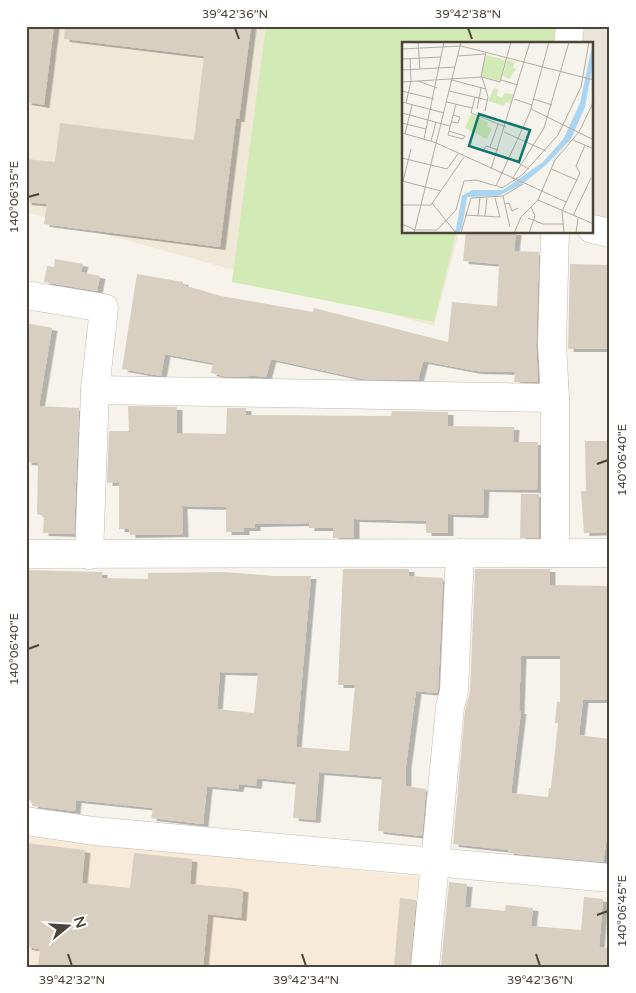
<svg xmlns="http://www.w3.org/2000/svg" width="636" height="993" font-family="'Varela Round',sans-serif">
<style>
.residential{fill:#eae5da}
.commercial{fill:#f7ead8}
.education{fill:#efe8d6}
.green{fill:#d2eab5}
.building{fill:#d8cfc1;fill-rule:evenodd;filter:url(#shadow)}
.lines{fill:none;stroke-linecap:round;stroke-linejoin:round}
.minor-casing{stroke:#c2bbae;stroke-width:29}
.minor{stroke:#fff;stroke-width:28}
.ticks{fill:none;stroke:#4b4439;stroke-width:2}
.inset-road{fill:none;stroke:#b2ada4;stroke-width:1}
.view{fill:#0f766e;fill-opacity:0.15;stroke:#0f766e;stroke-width:2.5}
.inset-edge{fill:none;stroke:#4b4439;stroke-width:2.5}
.neatline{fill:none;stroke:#4b4439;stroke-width:2}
.ticks-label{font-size:12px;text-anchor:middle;fill:#4b4439}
</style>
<defs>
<filter id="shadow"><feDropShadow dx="5.5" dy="3" stdDeviation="0" flood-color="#0004"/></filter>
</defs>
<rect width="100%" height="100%" fill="#f6f3ec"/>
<polygon class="residential" points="570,26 610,26 610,221 592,219 592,44 568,44"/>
<polygon class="commercial" points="26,836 429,878 420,967 26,967"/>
<polygon class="education" points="26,26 578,26 404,44 404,232 459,233 434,326 26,212"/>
<polygon class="green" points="266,26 557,26 555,44 404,44 404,232 456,233 434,322 232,282"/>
<g class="building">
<polygon points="26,26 54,26 44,105 26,102"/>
<polygon points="65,26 251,26 239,119 236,119 220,247 44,224 47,204 26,202 26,159 55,162 60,123 194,140 204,56 64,39"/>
<polygon points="466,232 516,232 514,251 539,252 536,345 538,382 514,382 515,372 476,371 423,361 418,380 362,379 271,359 266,377 249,375 249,377 227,377 211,373 213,363 165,354 161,376 122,369 137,274 183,282 183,285 221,296 313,312 314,308 448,342 452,302 497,306 499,264 463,261"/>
<polygon points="55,259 83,264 81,272 100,276 97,291 44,282 47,266 54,267"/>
<polygon points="570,264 610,265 610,349 568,349"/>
<polygon points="26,323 52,328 39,406 79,408 74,534 43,533 44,516 37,514 38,463 26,462"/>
<polygon points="128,406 177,407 177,433 226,434 227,408 246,408 246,415 391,416 392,411 448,412 448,426 514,427 513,442 538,442 537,490 484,489 483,515 448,514 448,533 426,533 426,521 354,519 354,538 333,538 333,528 309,528 309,523 255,524 255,528 244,528 244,532 226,532 226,507 182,506 183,534 130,535 129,529 119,529 119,482 107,483 109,431 129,431"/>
<polygon points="585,441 610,441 610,532 584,533 581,491 586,491"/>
<polygon points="521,494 539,494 539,538 520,538"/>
<path d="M343,569h66v7l34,2 -5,111 -1,4 -21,-2 -10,74v21l20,3 -4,47 -44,-5 4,-54 -63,-5 -4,48 -22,-2 3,-36 -39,-4 -1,8 -17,-2 -1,5 -31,-3 -4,38 -52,-6 2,-10 -77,-8 -1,11 -43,-5 1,-5 -7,-1v-230l76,2v6l46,1v-6l76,-1 50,4h37l-15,171 53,4 6,-66h-17zM220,672l38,1 -4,40 -37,-4z"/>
<path d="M475,569h75v16l60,1v114h-27l-4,35 31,4v80l-7,43 -95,-9v-3l-55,-6 12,-134 5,-18zM521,656h39v46h-3l-2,21h3l-7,65h-2l-1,9 -37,-4 10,-82h-2z"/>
<polygon points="26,843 85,850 82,883 130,888 134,853 192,859 190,884 243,889 241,918 208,914 203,967 38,967 40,949 26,947"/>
<polygon points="449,882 467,884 465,907 505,911 506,905 533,908 531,926 581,930 584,897 603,899 599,947 610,948 610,967 441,965"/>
<polygon points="400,898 416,900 410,967 394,967"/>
</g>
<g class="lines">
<g class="minor-casing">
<g id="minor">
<polyline points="568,44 570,26"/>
<polyline points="592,229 610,233"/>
<polyline points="26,295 104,308 95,390 89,555"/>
<polyline points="95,390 555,398"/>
<polyline points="555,553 555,398 552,345 555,232"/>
<polyline points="26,554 610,553"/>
<polyline points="26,821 94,831 610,878"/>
<polyline points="425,967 450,707 454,691 460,553"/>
</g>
</g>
<use href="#minor" class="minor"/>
</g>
<path class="ticks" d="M235,28l4,11M468,28l4,11M28,197l11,-3M597,464l11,-4M28,649l11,-4M597,915l11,-4M68,954l4,12M302,954l4,12M536,954l4,12"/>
<g transform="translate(402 42)">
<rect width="191" height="191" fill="#f6f3ec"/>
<path d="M84,13l20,5 -6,21 -19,-5zM105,18l8,2 -2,6 3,1 -7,10 -6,-3zM92,46l4,1 -1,7 5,2 3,-5 8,1 -2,10 -5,-2 -2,4 -16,-5zM69,72l17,8 -1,4 5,3 -5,10 -22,-11z" fill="#d2eab5"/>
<path d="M191,0v21l-8,44 -14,32 -25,26 -25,20 -23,11 -31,1 -5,30 -3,6h-6l3,-4 6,-33 10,-6h31l40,-28 21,-24 16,-35z" fill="#a9d4f2"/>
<path class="inset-road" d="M16,0l2,27M0,7l59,-3 133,34M56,14l28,-2M0,17l39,-2M0,28l53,-3M79,35l5,-25M80,35l6,20 -3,14M50,38l34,9M99,38l17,5M16,39l19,7M0,40l80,-5 18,5 11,-40M0,49l32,8M47,49l38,9M73,55l-4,16 35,14M112,57l18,6M131,57l19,6M0,60l42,11M45,60l25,6M4,61l5,-22 -1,-23M54,62l-8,31 15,4 2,-3M75,67l4,-21M129,67l63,31M0,71l48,13M49,80l7,1 2,-6 -7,-2M0,81l24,6M47,89l16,5M102,90l42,19M0,91l32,9 132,60M3,92l7,-29M22,97l20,-97M171,98l21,9M29,99l5,-19M88,105l8,-23M81,110l3,-6 12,4M0,116l45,11 11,-15M109,117l18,10M89,127l39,-127M149,127l26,11M110,137l32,-51 25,-86M0,139l39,10M1,139l8,-32M95,144l5,2 20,-13 36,-40 23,-48 8,-45M101,154l7,31M136,158l56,24M30,161l24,30M103,162l4,-1 3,8 6,-3M0,163h29l33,-48M63,173l35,2 -5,-19M76,174l2,-19M83,174l2,-18M171,174l18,-38M126,176l15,6h21M0,182l13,6h22l19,-20 8,-29 12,-1 20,6 34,-74 19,-70M12,191l47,-191M59,191l10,-35 32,-2 20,-12M112,191l7,-16 17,-17 17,-40 24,-28 15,-31M127,191l6,-17 -4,-9M162,191l-2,-22 18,-38 -4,-7 9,-21M174,191l2,-15"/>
<path class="view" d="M77,72l51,16 -11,32 -50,-16z"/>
<rect width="191" height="191" class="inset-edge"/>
</g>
<rect width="636" height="993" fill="none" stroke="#ffffff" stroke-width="55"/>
<g transform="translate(68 926) rotate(72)" stroke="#ffffff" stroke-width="4" paint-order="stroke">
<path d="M0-4L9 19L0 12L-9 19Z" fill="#4b4439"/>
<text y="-8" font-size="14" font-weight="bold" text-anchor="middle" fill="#4b4439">N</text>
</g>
<rect x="28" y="28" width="580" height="938" class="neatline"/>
<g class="ticks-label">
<text x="235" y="18">39°42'36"N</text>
<text x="468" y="18">39°42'38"N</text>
<text transform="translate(14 197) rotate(-90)" y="4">140°06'35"E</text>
<text transform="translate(622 460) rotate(-90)" y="4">140°06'40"E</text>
<text transform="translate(14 649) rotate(-90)" y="4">140°06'40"E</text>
<text transform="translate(622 911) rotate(-90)" y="4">140°06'45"E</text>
<text x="72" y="984">39°42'32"N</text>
<text x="306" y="984">39°42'34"N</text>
<text x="540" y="984">39°42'36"N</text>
</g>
</svg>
